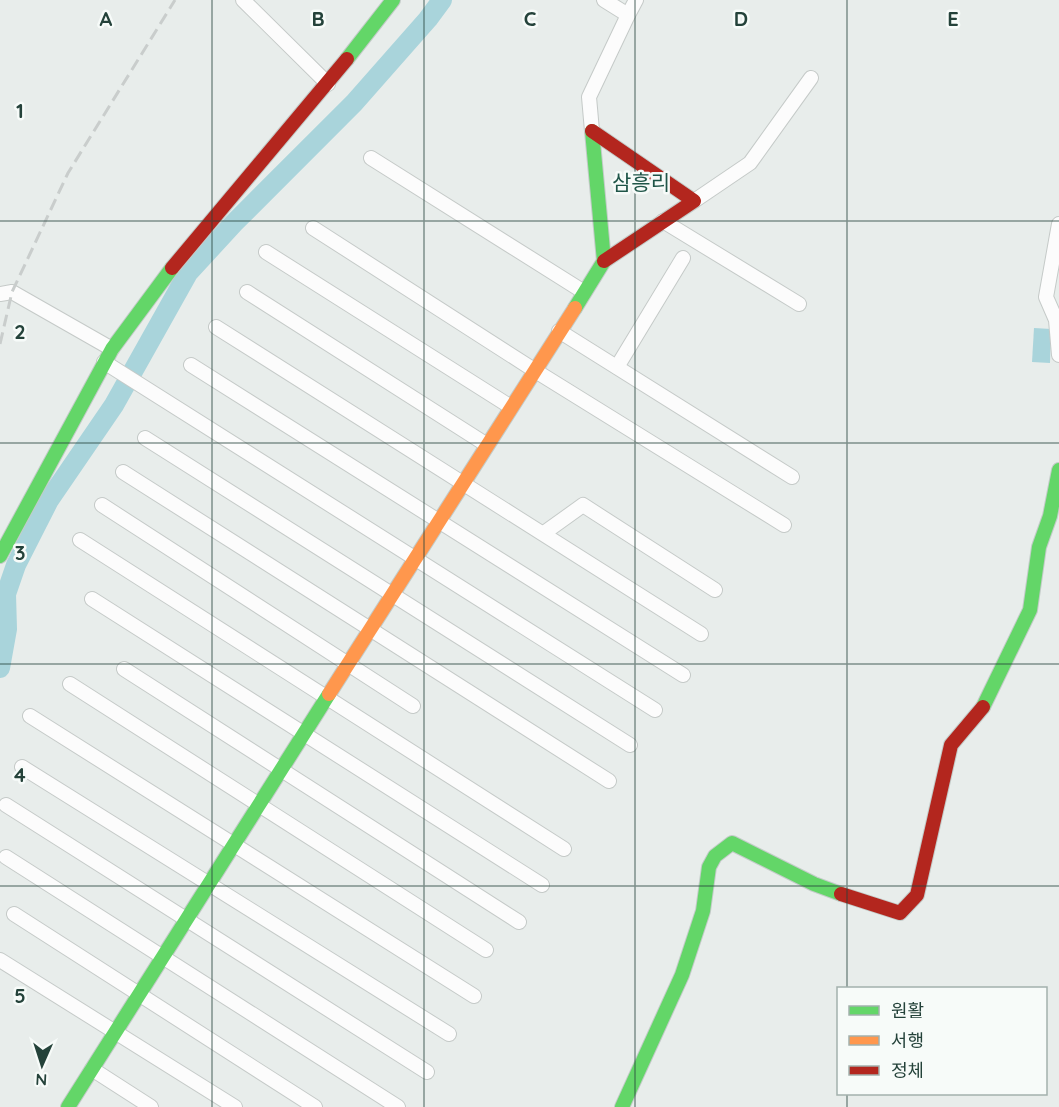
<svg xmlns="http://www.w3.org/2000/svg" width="1059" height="1107" font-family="Quicksand,'Noto Sans KR',sans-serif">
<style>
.water{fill:#a9d4db}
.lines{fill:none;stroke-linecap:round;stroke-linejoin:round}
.river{stroke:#a9d4db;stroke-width:20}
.street-casing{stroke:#c5cac8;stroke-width:16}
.fast-casing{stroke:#c3cbc8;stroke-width:16}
.slow-casing{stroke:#c3cbc8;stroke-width:16}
.jam-casing{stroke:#c3cbc8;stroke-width:16}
.street{stroke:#fcfcfc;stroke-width:14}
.fast{stroke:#63d668;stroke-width:14}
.slow{stroke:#ff974d;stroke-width:14}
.jam{stroke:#b3261e;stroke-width:14}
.rail{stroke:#c9cdcc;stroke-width:3;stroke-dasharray:12 6;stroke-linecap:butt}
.grid{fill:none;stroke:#24423a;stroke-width:1.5;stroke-opacity:0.55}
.labels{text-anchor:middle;stroke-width:5;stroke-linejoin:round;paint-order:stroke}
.quarter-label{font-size:21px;fill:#1f5548;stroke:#f7fbf9}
.grid-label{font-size:20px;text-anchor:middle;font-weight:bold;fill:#24423a;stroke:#f7fbf9;stroke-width:5;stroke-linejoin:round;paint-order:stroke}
</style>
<rect width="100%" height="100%" fill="#e8edeb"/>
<polygon class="water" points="1034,328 1051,329 1050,363 1032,362"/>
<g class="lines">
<polyline class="river" points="0,668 7,629 6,594 16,565 49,500 114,405 188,273 234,223 354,103 428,19 442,0"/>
<g class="street-casing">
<g id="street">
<polyline points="243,0 328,84"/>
<polyline points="628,15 636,0"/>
<polyline points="592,131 589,97 628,15 604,0"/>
<polyline points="371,158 584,292"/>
<polyline points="694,201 750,163 811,78"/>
<polyline points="663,221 799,304"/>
<polyline points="1059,224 1046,297 1056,320 1059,355"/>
<polyline points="313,228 534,370 784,525"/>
<polyline points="266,252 511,407"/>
<polyline points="247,292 487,445"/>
<polyline points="0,294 12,292 112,349"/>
<polyline points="216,327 701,634"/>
<polyline points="559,331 792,477"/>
<polyline points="104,362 655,710"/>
<polyline points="191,365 683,675"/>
<polyline points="617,367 683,258"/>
<polyline points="145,438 630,745"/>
<polyline points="123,472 609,781"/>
<polyline points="102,505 413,706"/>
<polyline points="544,533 583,505 715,590"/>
<polyline points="80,540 564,849"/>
<polyline points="92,599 542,885"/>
<polyline points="124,669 519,922"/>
<polyline points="70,684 486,950"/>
<polyline points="30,716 474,996"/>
<polyline points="22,767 449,1034"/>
<polyline points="6,805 427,1072"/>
<polyline points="6,857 398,1107"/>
<polyline points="14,914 315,1107"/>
<polyline points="0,960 235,1107"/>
<polyline points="92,1069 151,1107"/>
</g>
</g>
<g class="fast-casing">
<g id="fast">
<polyline points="347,59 393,0"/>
<polyline points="575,308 604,261 592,131"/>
<polyline points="0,556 112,349 172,268"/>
<polyline points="983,707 1030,610 1039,547 1050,516 1059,470"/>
<polyline points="68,1107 329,694"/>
<polyline points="622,1107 682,975 703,911 709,867 715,856 732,843 814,884 841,894"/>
</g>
</g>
<g class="slow-casing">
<polyline id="slow" points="329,694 575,308"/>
</g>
<g class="jam-casing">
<g id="jam">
<polyline points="592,131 694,201 604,261"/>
<polyline points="172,268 347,59"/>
<polyline points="841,894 900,913 917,895 951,745 983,707"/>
</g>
</g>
<use href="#street" class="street"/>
<use href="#fast" class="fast"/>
<use href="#slow" class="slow"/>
<use href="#jam" class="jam"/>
<polyline class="rail" points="0,344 12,292 68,173 175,0"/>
</g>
<path class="grid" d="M212,0v1107M424,0v1107M635,0v1107M847,0v988M0,221h1059M0,443h1059M0,664h1059M0,886h1059M847,1094v13"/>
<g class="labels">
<g class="quarter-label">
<text x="641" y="190">삼흥리</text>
</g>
</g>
<g class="grid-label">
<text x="106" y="26">A</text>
<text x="318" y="26">B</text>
<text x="530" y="26">C</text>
<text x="741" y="26">D</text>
<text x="953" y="26">E</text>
<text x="20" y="118">1</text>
<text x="20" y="339">2</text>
<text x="20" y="560">3</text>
<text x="20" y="782">4</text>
<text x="20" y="1003">5</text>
</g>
<rect x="837" y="987" width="210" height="108" fill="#f7fbf9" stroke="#a3b1ad" stroke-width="1.5"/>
<rect x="849" y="1006" width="30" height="9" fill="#63d668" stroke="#a3b1ad" stroke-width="1.5"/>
<text x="891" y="1017" font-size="18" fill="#24423a">원활</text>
<rect x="849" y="1036" width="30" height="9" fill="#ff974d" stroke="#a3b1ad" stroke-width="1.5"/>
<text x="891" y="1047" font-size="18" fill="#24423a">서행</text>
<rect x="849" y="1066" width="30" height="9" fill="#b3261e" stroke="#a3b1ad" stroke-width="1.5"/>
<text x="891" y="1077" font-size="18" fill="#24423a">정체</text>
<g transform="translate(42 1065) rotate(183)" stroke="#f7fbf9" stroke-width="4.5" paint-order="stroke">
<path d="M0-4.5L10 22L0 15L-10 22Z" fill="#24423a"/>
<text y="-9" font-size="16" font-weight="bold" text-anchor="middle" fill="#24423a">N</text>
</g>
</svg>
